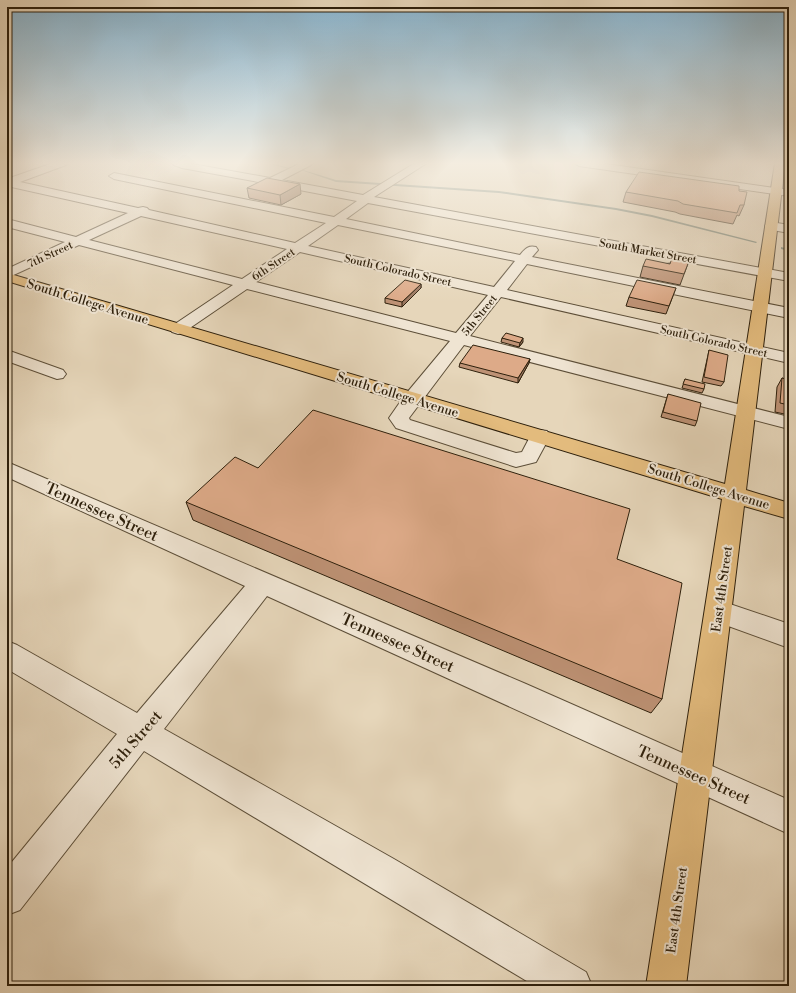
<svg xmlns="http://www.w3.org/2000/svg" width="796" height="993" font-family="'Libre Bodoni',serif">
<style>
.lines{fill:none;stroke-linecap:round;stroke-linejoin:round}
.stream{fill:#6c7c70;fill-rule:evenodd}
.minor-casing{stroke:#5c4e38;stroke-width:2}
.major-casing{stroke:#2e200c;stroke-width:2}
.minor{fill:#efe4d2;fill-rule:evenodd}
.major{fill:#e3bb7d;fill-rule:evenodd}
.wall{fill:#be9275;stroke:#2e200c}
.shaded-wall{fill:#9b775f;stroke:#2e200c}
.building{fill:#da8;stroke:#2e200c}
.labels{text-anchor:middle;stroke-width:4;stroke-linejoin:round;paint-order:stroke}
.far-street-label{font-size:11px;fill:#2e200c;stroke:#efe4d2}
.street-label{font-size:13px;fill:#2e200c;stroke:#efe4d2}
.near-street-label{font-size:16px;fill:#2e200c;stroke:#efe4d2}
</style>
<rect width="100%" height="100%" fill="#e6d6ba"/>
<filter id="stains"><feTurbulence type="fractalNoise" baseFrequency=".005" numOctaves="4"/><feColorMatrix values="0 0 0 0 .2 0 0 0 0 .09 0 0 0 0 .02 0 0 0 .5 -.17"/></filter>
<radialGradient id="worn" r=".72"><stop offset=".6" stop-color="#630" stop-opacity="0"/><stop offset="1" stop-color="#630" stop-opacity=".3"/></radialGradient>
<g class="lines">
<g class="stream">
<polygon points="266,163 269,163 294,169 293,170"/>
<polygon points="301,170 303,170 336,180 499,191 616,208 652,215 757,242 756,243 652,217 616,210 499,193 336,182"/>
<polygon points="781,247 789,249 789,251 781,249"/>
</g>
<g class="minor-casing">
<g id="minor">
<path d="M53,163h15l-2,2 -46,17 118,26 5,-1 4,1 2,2 146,33 31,-20 -212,-44 -5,-3 5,-3 220,44 23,-16 -84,-16 -4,1 -5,-3 -82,-15 -8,-3 -2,-2h15l83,15 31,-15h12l-2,2 -29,15 81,15 52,-32h12l-53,34 415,76v8l-421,-78 -22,16 174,36c5,-6 8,-10 16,-8l2,3 -6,7 257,51v10l-262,-54 -20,26 282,63v10l-288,-66 -31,39 319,81v12l-325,-84 -55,73 1,2 106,33 6,-1 11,-21 7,-1 7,1 3,5 -14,26 -20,5 -120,-39 -7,-10 16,-23 45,-54 -203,-52 -63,43 -6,2 -6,-2 -2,-3 2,-3 61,-41 -154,-40 -72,33v-9l58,-27 -58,-15v-8l69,18 52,-24 -121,-27v-7zM141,216l146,33 -45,30 -153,-39zM338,225l177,36 -21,26 -186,-41zM300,252l188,43 -32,38 -200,-51z"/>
<polygon points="574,163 599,163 789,190 789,196 579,166"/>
<polygon points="771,222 789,225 789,233 767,229 765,226 767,223"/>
<polygon points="7,350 63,370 66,374 63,378 57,379 7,361"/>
<polygon points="7,462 526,684 789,800 789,834 267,596 164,729 394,859 586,972 592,986 535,986 144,751 20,910 7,915 7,868 117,734 7,669 7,641 17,645 137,713 245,586 7,477"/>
<polygon points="718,600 789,624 789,648 709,619 705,611 709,603"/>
</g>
</g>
<g class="major-casing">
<polygon id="major" points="775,163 785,163 746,490 789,503 789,519 744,506 686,986 646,986 722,499 7,281 7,273 725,484"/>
</g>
<use href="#minor" class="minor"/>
<use href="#major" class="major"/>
</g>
<g class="wall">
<polygon points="247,188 301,194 281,205 249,198"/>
<polygon points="739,191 744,205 739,216 737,215 733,224 680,214 675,212 623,202 626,192"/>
<polygon points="689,261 680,285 640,277 643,266"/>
<polygon points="421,284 421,288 402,307 385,303 385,298"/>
<polygon points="676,288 666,314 626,306 629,297"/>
<polygon points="502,338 523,342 519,347 501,342"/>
<polygon points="709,350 724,382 721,386 702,382 708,355"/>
<polygon points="530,359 529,363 518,383 459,367 460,363"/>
<polygon points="782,378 789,380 789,415 775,412 777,387"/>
<polygon points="685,379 704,389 702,393 682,388"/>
<polygon points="668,394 697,421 695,426 661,417"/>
<polygon points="258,468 617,559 662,699 651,713 193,520 186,502"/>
</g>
<g class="shaded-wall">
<polygon points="300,184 301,194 281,205 280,195"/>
<polygon points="421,284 421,288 402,307 402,302"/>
<polygon points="523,338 523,342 519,347 520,343"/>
<polygon points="530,359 529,363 518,383 518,378"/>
</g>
<g class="building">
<polygon points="639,172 739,186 739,191 747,192 744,205 740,205 737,213 683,204 678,201 626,192"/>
<polygon points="267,178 300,184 280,195 247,188"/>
<polygon points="672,258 689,261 684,274 643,266 646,259 670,264"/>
<polygon points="405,280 421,284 402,302 385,298"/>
<polygon points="637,280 676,288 669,306 629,297"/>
<polygon points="506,333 523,338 520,343 502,338"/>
<polygon points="473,345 530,359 518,378 460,363"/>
<polygon points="709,350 728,355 724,382 704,377"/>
<polygon points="782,378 789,380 789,405 780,403"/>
<polygon points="685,379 705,384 704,389 683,384"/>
<polygon points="668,394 701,403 697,421 663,412"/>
<polygon points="313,410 630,509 617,559 682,583 662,699 186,502 235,457 258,468"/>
</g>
<linearGradient id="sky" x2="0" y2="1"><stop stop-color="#87b6d3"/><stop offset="0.54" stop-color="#f4ede0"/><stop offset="1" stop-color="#f4ede0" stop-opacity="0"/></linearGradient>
<rect width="796" height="302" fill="url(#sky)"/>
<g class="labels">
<g class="far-street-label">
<text transform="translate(648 251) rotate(10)" y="4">South Market Street</text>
<text transform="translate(50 254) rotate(-25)" y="4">7th Street</text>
<text transform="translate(273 264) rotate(-34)" y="4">6th Street</text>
<text transform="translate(398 270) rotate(13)" y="4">South Colorado Street</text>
<text transform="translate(479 315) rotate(-51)" y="4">5th Street</text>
<text transform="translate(714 341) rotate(13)" y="4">South Colorado Street</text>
</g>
<g class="street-label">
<text transform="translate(88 301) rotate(17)" y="5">South College Avenue</text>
<text transform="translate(398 394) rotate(17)" y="5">South College Avenue</text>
<text transform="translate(709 486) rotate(17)" y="5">South College Avenue</text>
<text transform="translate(721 589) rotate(-82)" y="5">East 4th Street</text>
<text transform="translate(676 910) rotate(-82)" y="5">East 4th Street</text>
</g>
<g class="near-street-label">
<text transform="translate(102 511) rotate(24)" y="6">Tennessee Street</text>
<text transform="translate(398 642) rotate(24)" y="6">Tennessee Street</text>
<text transform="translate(135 739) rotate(-49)" y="6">5th Street</text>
<text transform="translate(694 774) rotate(24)" y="6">Tennessee Street</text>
</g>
</g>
<rect width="796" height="993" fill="none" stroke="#e6d6ba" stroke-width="24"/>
<rect x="8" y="8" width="780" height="977" fill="none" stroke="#2e200c" stroke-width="2"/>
<rect x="12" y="12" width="772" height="969" fill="none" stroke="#2e200c"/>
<rect width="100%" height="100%" filter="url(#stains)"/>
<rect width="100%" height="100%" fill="url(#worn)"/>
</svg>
